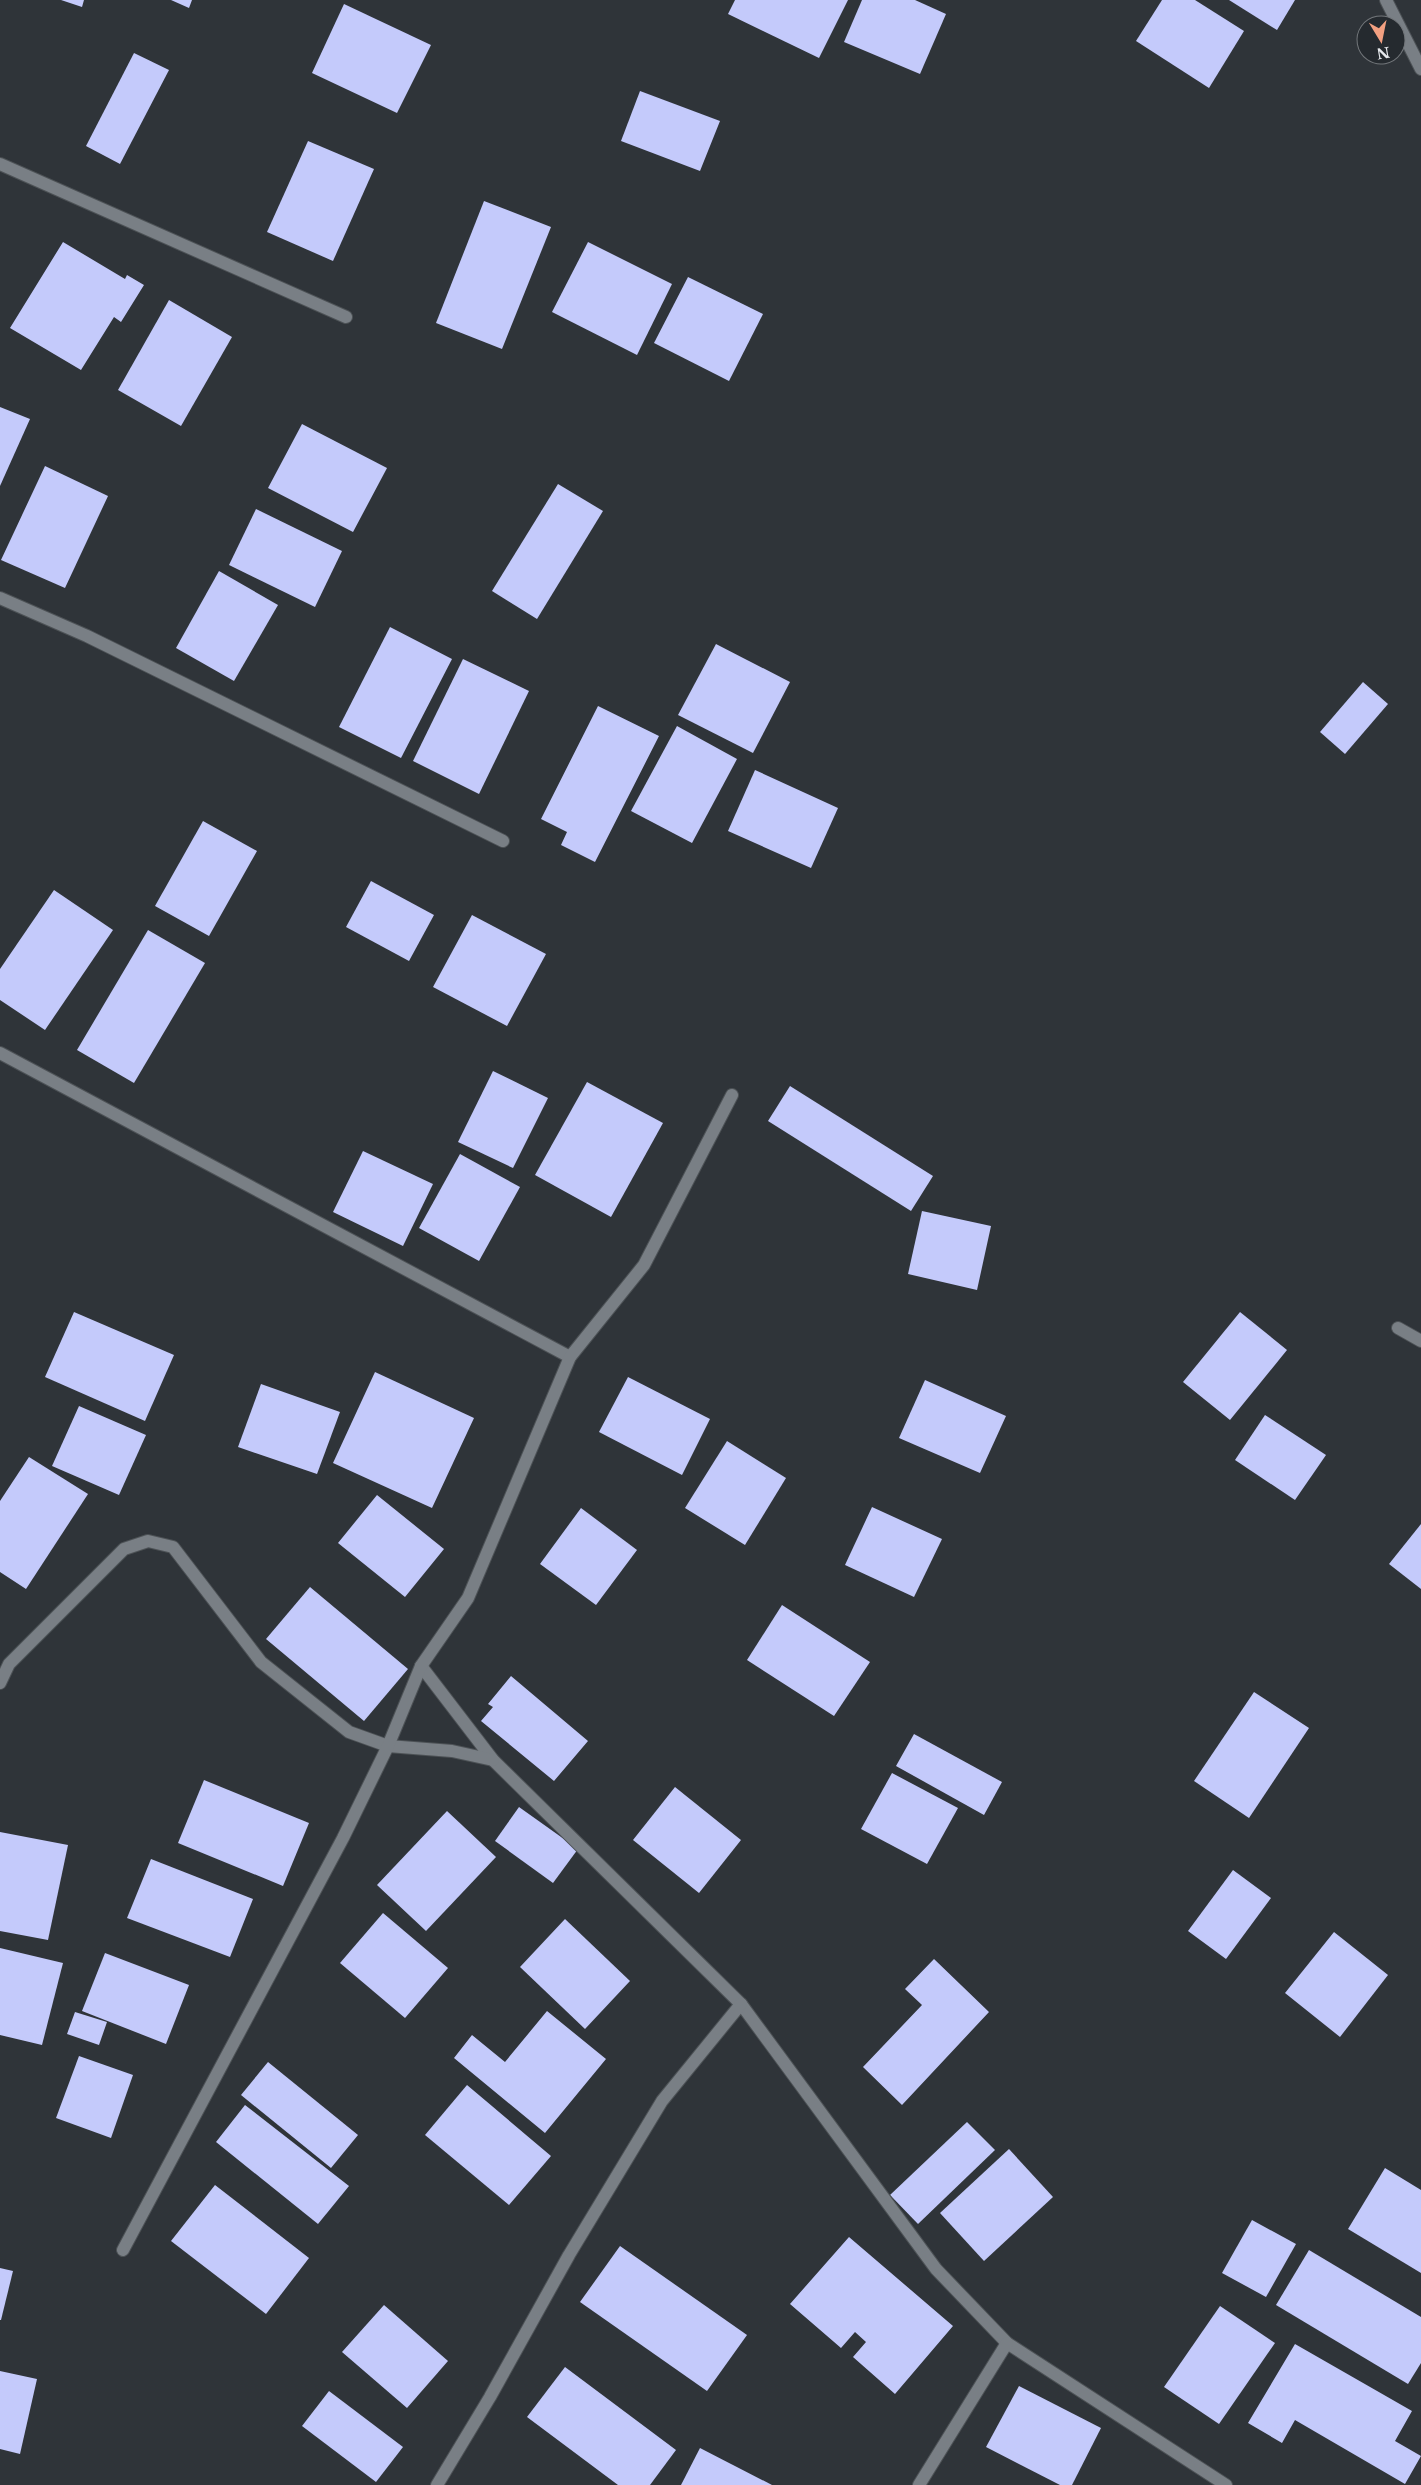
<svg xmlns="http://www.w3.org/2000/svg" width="1421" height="2485" font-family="'Libre Baskerville',serif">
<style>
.building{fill:#c4cafb}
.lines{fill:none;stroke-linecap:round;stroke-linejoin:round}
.minor-casing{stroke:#4d5256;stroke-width:14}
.minor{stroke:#797f85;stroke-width:12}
</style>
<rect width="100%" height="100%" fill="#2f3439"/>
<g class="building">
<polygon points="61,0 84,0 82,7"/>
<polygon points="171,0 192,0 189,8"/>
<polygon points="735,0 848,0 819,58 728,14"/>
<polygon points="862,0 915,0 946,14 920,74 844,42"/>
<polygon points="1162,0 1195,0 1244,31 1209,88 1136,41"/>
<polygon points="1229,0 1295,0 1277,30"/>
<polygon points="344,4 431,45 397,113 312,73"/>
<polygon points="134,53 169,70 120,164 86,146"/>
<polygon points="640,91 720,121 700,171 621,141"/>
<polygon points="308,141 374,169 333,261 267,232"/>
<polygon points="484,201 551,227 502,349 436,323"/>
<polygon points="63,242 125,279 127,275 144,285 121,322 114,317 81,370 10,328"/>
<polygon points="588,242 672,284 637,355 552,312"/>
<polygon points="688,277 763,314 729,381 654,343"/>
<polygon points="169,300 232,337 181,426 118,390"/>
<polygon points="0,407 30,419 0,486"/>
<polygon points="302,424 387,468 353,532 268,488"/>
<polygon points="45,466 108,496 65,588 1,560"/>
<polygon points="558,484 603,511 537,619 492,591"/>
<polygon points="256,509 342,551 315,607 229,565"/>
<polygon points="219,571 278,605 234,681 176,648"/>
<polygon points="390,627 452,659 401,758 339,727"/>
<polygon points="716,644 790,682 753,753 678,715"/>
<polygon points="463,659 529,691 479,794 413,761"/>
<polygon points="1363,682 1388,704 1345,754 1320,732"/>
<polygon points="598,706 659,736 595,862 561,845 567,832 541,819"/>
<polygon points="677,726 737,759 692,843 631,811"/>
<polygon points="755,770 838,808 811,868 728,831"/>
<polygon points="203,821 257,851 209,936 155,906"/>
<polygon points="371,881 434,915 409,961 346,927"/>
<polygon points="54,890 113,930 45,1030 0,1000 0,969"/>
<polygon points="472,915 546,954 507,1026 433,987"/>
<polygon points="148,930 205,963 134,1083 77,1050"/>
<polygon points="493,1071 548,1098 513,1168 458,1142"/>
<polygon points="587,1082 663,1123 611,1217 535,1175"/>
<polygon points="790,1086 933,1176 911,1211 768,1121"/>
<polygon points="363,1151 433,1184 403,1246 333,1212"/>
<polygon points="460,1154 520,1187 479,1261 419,1228"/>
<polygon points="922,1211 991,1226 977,1290 908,1274"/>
<polygon points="74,1312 174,1355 145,1421 45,1377"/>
<polygon points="1240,1312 1287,1350 1230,1420 1183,1382"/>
<polygon points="375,1372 474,1418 432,1508 333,1463"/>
<polygon points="628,1377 710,1419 682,1475 599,1432"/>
<polygon points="925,1380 1006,1416 980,1473 899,1438"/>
<polygon points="261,1384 340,1412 317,1474 238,1447"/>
<polygon points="79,1406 146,1435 119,1495 52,1466"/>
<polygon points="1265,1415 1326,1455 1295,1500 1235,1460"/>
<polygon points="727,1441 786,1478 745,1545 685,1508"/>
<polygon points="29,1457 88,1494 26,1589 0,1572 0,1501"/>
<polygon points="377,1495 444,1549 405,1597 338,1543"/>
<polygon points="872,1507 942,1539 914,1597 845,1565"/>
<polygon points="581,1508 637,1550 596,1605 540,1564"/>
<polygon points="1421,1524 1421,1589 1389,1564"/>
<polygon points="310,1587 408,1669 364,1721 266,1639"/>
<polygon points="782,1605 870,1662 834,1716 747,1660"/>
<polygon points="511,1676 588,1741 554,1781 481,1721 493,1707 488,1704"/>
<polygon points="1254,1692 1309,1728 1249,1818 1194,1781"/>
<polygon points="914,1734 1002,1782 984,1815 896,1766"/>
<polygon points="892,1773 958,1808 927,1864 861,1829"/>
<polygon points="204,1780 309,1823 283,1886 178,1843"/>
<polygon points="675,1787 741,1840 699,1893 633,1840"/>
<polygon points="519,1807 578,1849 553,1883 495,1841"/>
<polygon points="447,1811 496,1857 426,1931 377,1885"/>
<polygon points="0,1832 68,1845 48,1940 0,1931"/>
<polygon points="151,1859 253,1899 230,1957 127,1918"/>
<polygon points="1233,1870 1271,1898 1226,1959 1188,1931"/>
<polygon points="383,1913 448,1968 405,2018 340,1963"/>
<polygon points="565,1919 630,1981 585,2029 520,1967"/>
<polygon points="1334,1932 1388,1975 1340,2037 1285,1993"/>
<polygon points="0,1948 63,1963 42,2045 0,2035"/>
<polygon points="105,1953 189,1985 166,2044 82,2011"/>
<polygon points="934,1959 989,2012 902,2105 863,2067 922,2005 905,1989"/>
<polygon points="547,2011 606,2059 545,2133 454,2058 472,2035 505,2062"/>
<polygon points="75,2012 107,2022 99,2045 67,2034"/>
<polygon points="79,2056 133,2075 111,2138 56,2118"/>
<polygon points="268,2062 358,2135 331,2168 241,2095"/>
<polygon points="467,2085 551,2156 509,2205 425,2135"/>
<polygon points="245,2105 349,2186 318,2224 216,2142"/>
<polygon points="967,2122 995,2150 918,2224 890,2195"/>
<polygon points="1009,2149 1053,2197 984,2261 940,2213"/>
<polygon points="1385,2168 1421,2190 1421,2273 1348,2229"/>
<polygon points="215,2185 309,2258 266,2314 171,2241"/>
<polygon points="1252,2220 1296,2244 1266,2297 1222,2273"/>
<polygon points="849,2237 953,2326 895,2394 853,2357 866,2342 855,2332 841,2348 790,2304"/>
<polygon points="620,2246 747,2335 707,2391 580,2302"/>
<polygon points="1309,2250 1421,2317 1421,2363 1408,2384 1276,2305"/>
<polygon points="0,2268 13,2271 1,2320 0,2320"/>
<polygon points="384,2305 448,2361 407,2408 342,2352"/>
<polygon points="1220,2306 1275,2343 1219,2424 1164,2387"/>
<polygon points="1295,2344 1412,2411 1395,2441 1421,2456 1405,2484 1295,2420 1282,2443 1248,2423"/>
<polygon points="565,2367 676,2450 650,2485 618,2485 527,2417"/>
<polygon points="0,2371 37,2379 20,2454 0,2449"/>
<polygon points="1019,2386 1101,2428 1072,2485 1060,2485 986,2447"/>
<polygon points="329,2391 403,2447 376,2482 302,2426"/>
<polygon points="700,2448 772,2485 681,2485"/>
</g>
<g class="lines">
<g class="minor-casing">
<g id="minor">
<polyline points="1386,0 1421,69"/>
<polyline points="0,164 346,317"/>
<polyline points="0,598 87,636 503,841"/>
<polyline points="0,1053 570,1357"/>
<polyline points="1398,1328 1421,1341"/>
<polyline points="421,1666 493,1760 741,2004 936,2269 1007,2343 1226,2485"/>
<polyline points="0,1683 9,1664 124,1549 148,1541 173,1547 261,1662 349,1732 388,1746 452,1751 493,1760"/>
<polyline points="123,2250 343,1838 388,1746 421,1666 468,1598 570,1357 644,1265 732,1095"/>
<polyline points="437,2485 490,2397 569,2255 662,2101 741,2004"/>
<polyline points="919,2485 1007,2343"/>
</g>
</g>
<use href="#minor" class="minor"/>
</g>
<g transform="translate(1381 40) rotate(170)"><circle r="24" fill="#252a2f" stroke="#73777b"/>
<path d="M0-4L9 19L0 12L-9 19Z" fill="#f3a081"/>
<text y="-8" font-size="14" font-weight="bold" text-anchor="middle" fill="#e7eaee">N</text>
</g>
</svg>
